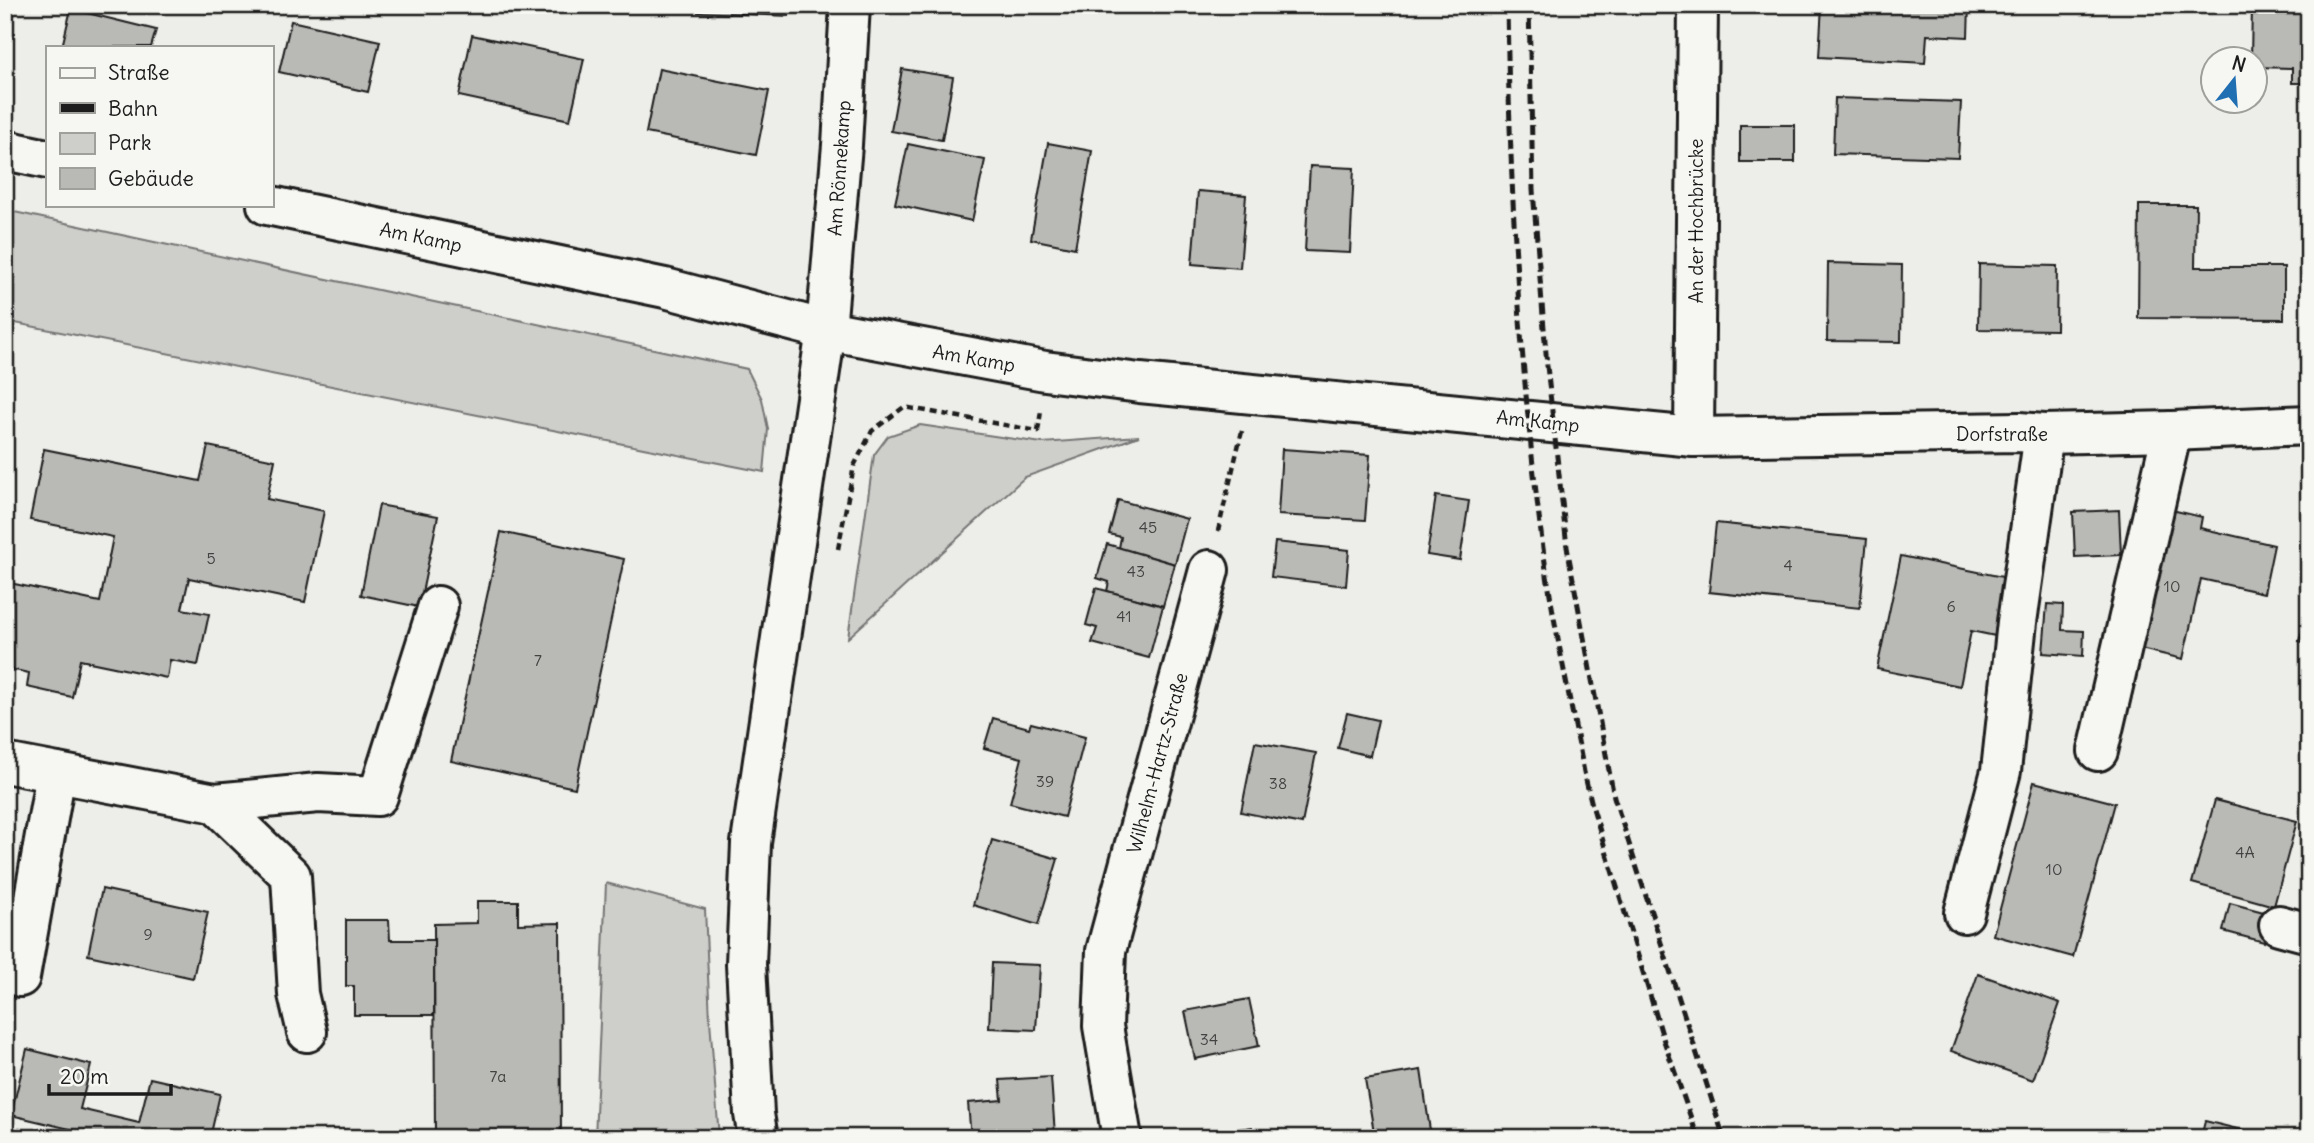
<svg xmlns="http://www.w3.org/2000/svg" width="2314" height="1143" font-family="Delius,sans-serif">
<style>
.green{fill:#cececb;stroke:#757574;stroke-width:2}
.building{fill:#b9b9b6;stroke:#1c1c1c;stroke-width:2}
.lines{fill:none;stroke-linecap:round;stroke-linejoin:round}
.minor-casing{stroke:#1c1c1c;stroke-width:44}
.major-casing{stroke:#1c1c1c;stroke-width:44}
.path{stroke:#1c1c1c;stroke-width:4.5;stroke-dasharray:7 5;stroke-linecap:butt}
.minor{stroke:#f6f6f2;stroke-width:38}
.major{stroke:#f6f6f2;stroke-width:38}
.rail{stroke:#1c1c1c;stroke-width:5;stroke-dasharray:10 5;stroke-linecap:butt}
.labels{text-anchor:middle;stroke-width:5;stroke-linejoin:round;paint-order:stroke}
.number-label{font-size:16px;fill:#434342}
.street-label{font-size:19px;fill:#1c1c1c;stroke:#f6f6f2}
</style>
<rect width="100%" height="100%" fill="#edede9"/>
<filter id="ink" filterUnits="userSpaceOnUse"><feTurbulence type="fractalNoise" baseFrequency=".0143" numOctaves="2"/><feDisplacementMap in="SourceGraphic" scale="14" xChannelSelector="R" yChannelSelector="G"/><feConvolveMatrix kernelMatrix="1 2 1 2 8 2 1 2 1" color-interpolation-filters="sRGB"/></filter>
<g filter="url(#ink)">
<g class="green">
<polygon points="5,210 747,369 762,399 768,429 764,472 5,321"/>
<polygon points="920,425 1042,443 1139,436 1025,477 848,638 874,455 888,436"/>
<polygon points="606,883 705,909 710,1020 719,1138 595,1138"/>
</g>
<g class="building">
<polygon points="698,5 789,5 789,16 698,12"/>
<polygon points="1822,5 1969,5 1968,37 1927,35 1925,63 1819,57"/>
<polygon points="2252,5 2309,5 2309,83 2292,83 2292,68 2254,67 2254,60 2251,60"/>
<polygon points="71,9 156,30 151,47 62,47"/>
<polygon points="291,21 380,41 368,92 279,72"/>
<polygon points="472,35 584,59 570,120 459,96"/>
<polygon points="659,69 769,91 756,155 646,133"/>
<polygon points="902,69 953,77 942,140 891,131"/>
<polygon points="1835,98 1961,102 1958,158 1833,154"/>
<rect x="1740" y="125" width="55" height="37"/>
<polygon points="1048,143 1092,151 1075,248 1031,239"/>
<polygon points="908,144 985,160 972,221 895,204"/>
<polygon points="1310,166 1354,168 1350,253 1305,251"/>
<polygon points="1198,191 1246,195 1240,268 1192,264"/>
<polygon points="2139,205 2196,205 2195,267 2284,267 2284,319 2138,318"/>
<polygon points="1828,263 1902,265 1901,342 1827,341"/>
<polygon points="1979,264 2057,266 2056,330 1978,329"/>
<polygon points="208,446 275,460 267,499 324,511 305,602 189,578 182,609 209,614 198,665 170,660 167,678 80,660 72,697 27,687 29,673 5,668 5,582 100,602 113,537 30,520 44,449 200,481"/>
<polygon points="1282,449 1370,455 1365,520 1278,515"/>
<polygon points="1436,496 1469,501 1460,560 1427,555"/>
<polygon points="1118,500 1187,519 1175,564 1119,548 1121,537 1109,534"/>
<polygon points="379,505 438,516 419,607 361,595"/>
<polygon points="2163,508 2202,517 2200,528 2274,545 2264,593 2201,579 2183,659 2132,647"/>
<polygon points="2119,510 2121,555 2075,557 2073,512"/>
<polygon points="1716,523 1867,539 1860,608 1709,592"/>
<polygon points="501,532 624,559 575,788 451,761"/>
<polygon points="1275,542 1349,550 1346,586 1271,577"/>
<polygon points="1107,544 1175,564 1163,606 1107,591 1109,582 1097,578"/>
<polygon points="1901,556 2017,580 2005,638 1971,631 1960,686 1877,669"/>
<polygon points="1096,588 1163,606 1149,658 1092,643 1097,628 1086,625"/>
<polygon points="2047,604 2063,605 2062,630 2084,631 2083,656 2043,653"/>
<polygon points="2309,608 2309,644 2299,641"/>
<polygon points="1347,713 1378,720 1370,756 1338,748"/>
<polygon points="993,718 1029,728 1031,723 1085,737 1064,817 1010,803 1022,758 984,748"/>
<polygon points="1255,742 1316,753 1302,824 1241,812"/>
<polygon points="2034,782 2115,803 2073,957 1993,935"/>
<polygon points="2215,800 2297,821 2274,906 2192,883"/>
<polygon points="992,840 1058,859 1038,925 973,905"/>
<polygon points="102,889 208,912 193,978 88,955"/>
<polygon points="477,901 518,901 518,924 560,923 561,1138 435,1138 434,924 477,923"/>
<polygon points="2230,903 2271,914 2264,942 2223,931"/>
<polygon points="346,920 389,920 390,940 434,940 434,1015 354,1015 354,986 346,986"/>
<polygon points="992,963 1040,965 1036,1030 989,1028"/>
<polygon points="1978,974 2060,1003 2033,1080 1951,1051"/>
<polygon points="1249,999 1259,1046 1195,1059 1185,1011"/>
<polygon points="27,1049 91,1065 80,1109 139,1123 150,1078 220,1094 210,1138 72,1138 74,1130 11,1115"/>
<polygon points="1421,1070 1431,1137 1375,1138 1365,1079"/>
<polygon points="1051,1077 1055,1135 971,1138 968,1103 1002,1100 1000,1080"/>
<polygon points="2205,1121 2274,1138 2201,1138"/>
<polygon points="1252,1127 1254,1138 1201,1138 1200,1134"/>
</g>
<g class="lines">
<g class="minor-casing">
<g id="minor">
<polyline points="1694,437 1698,5"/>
<polyline points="2098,751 2172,431"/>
<polyline points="5,763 215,803 318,793 378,796 438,606"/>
<polyline points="215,803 291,876 298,994 307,1032"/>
<polyline points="1964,913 2001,771 2017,622 2044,434"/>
<polyline points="2279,925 2309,933"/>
<polyline points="20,977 56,773"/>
<polyline points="758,1138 754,1114 746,964 751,843 826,330 842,145 850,5"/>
<polyline points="1122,1138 1103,1026 1106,951 1209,570"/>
</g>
</g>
<g class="major-casing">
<g id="major">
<polyline points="5,150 47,159"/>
<polyline points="267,205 665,288 826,330 1045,371 1140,383 1694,437 2019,432 2044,434 2172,431 2309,425"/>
</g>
</g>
<g class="path">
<polyline points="1218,531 1242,431"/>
<polyline points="838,549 854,466 872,431 904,407 1038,431 1041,411"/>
</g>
<use href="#minor" class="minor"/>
<use href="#major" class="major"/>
<g class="rail">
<path d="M1507,5c3,182 12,363 36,543 10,75 27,150 41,224l8,33 72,236 34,97"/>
<polyline points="1529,5 1533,190 1547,366 1567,547 1614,797 1724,1138"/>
</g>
</g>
</g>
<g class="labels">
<g class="number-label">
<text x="1148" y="533">45</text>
<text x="211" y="564">5</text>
<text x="1788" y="571">4</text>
<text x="1136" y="577">43</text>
<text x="2172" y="592">10</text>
<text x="1951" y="612">6</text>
<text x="1124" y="622">41</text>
<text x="538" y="666">7</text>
<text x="1045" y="787">39</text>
<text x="1278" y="789">38</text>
<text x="2245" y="858">4A</text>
<text x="2054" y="875">10</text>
<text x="148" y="940">9</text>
<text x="1209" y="1045">34</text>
<text x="498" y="1082">7a</text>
</g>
<g class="street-label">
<text transform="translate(839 168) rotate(-86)" y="7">Am Rönnekamp</text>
<text transform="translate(1696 221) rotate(-90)" y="7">An der Hochbrücke</text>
<text transform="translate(421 237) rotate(12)" y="7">Am Kamp</text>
<text transform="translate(974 358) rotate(10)" y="7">Am Kamp</text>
<text transform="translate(1538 421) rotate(6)" y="7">Am Kamp</text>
<text x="2002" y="441">Dorfstraße</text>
<text transform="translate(1157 763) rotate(-75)" y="7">Wilhelm-Hartz-Straße</text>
</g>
</g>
<rect width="2314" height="1143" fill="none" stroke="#f6f6f2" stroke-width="28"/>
<rect x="14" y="14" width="2286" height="1115" fill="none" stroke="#1c1c1c" stroke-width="2.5" filter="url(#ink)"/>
<rect x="46" y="46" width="228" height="161" fill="#f6f6f2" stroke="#9f9f9c" stroke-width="2"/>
<rect x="60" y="68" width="35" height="10" fill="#f6f6f2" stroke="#9f9f9c" stroke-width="2"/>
<text x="108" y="80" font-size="21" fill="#1c1c1c">Straße</text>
<rect x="60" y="103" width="35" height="10" fill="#1c1c1c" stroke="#9f9f9c" stroke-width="2"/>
<text x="108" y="116" font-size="21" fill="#1c1c1c">Bahn</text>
<rect x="60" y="133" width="35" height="21" fill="#cececb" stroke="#9f9f9c" stroke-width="2"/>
<text x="108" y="150" font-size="21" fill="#1c1c1c">Park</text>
<rect x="60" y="168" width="35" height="21" fill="#b9b9b6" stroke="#9f9f9c" stroke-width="2"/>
<text x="108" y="186" font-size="21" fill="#1c1c1c">Gebäude</text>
<g transform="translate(2234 80) rotate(17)"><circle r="33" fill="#f6f6f2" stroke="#9f9f9c" stroke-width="2"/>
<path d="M0-5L12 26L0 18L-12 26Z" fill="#1f6fb2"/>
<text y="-10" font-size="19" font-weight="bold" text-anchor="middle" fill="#1c1c1c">N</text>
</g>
<path d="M49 1084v10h122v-10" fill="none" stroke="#1c1c1c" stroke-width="3.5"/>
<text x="60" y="1084" font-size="21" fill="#1c1c1c" stroke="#f6f6f2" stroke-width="5" paint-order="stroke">20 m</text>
</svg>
